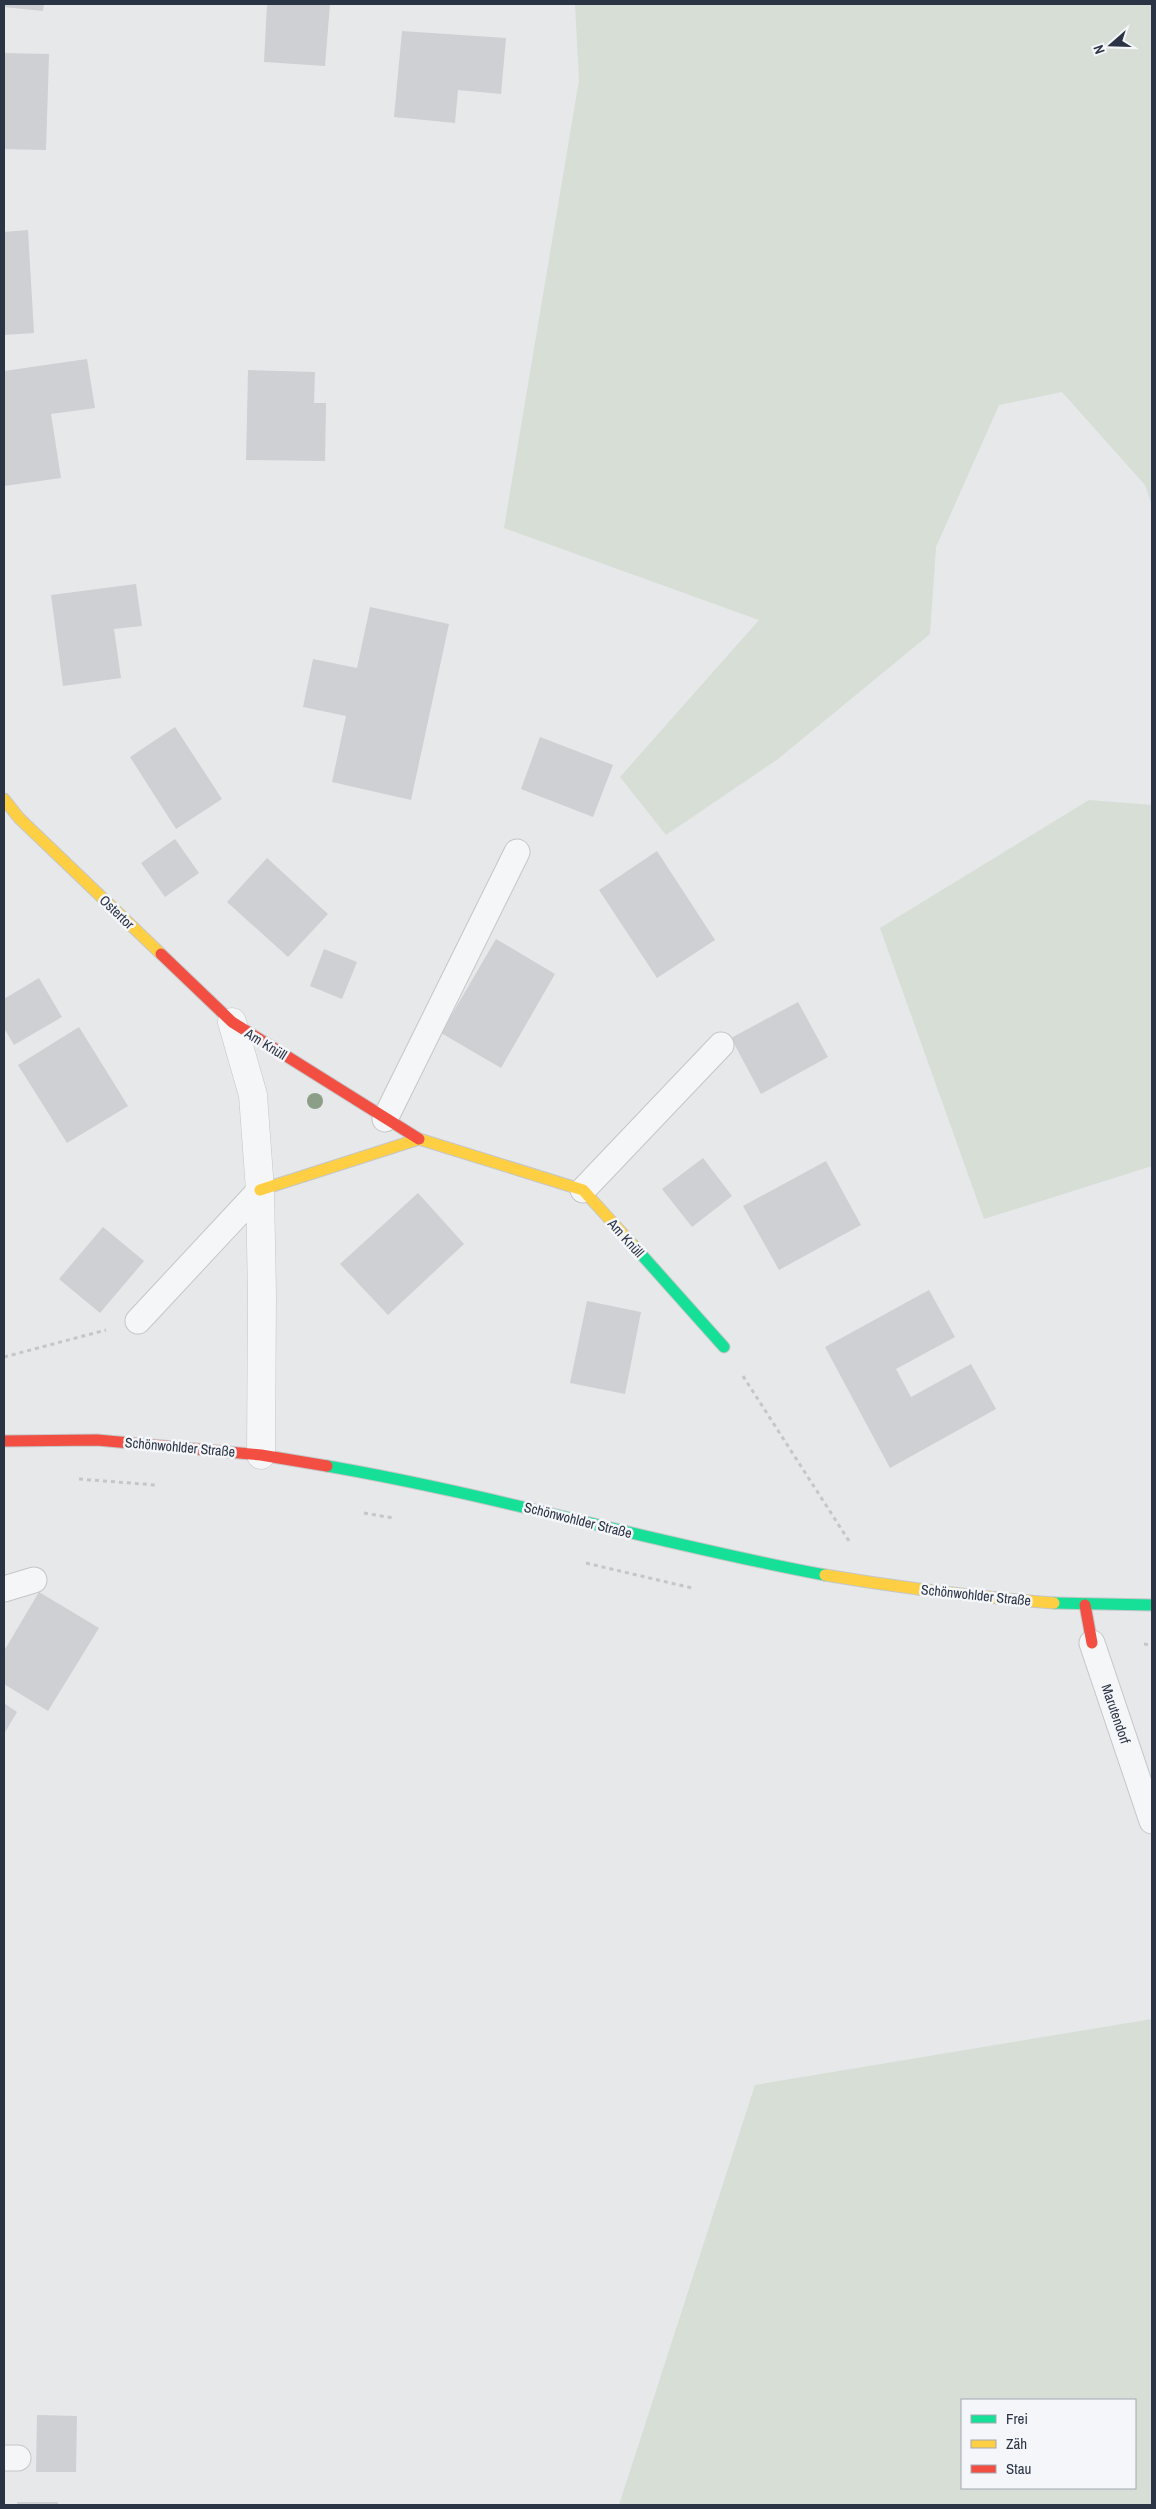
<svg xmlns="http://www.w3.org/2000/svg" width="1156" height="2509" font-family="'Archivo Narrow',sans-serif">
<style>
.green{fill:#d6ded6;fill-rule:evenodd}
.building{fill:#ced0d3}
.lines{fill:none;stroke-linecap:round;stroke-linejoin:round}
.lane-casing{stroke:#c4c6c8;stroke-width:27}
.street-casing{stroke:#c4c6c8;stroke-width:29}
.fast-casing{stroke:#c4c6c8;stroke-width:13}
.slow-casing{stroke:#c4c6c8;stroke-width:13}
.jam-casing{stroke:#c4c6c8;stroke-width:13}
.path{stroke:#c5c6ca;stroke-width:3;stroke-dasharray:4 4;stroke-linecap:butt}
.lane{stroke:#f5f6f7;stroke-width:25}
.street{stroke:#f5f6f7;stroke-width:28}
.fast{stroke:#16e098;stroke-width:11}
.slow{stroke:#ffcf43;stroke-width:11}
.jam{stroke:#f24e42;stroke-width:11}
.tree{fill:#8a9e88}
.labels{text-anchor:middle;stroke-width:5;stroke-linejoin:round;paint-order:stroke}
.street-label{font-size:14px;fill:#2b3445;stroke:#f4f6f9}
</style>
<rect width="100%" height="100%" fill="#e6e8ea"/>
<g class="green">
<polygon points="575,4 1152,4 1152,506 1145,485 1062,392 999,405 936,547 930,634 778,759 666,835 620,777 759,620 504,528 579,80"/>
<polygon points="1089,800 1152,805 1152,1166 984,1219 880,928"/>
<path d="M1152,2019v486h-533l136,-420zM1135,2400v88h-173v-88z"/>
</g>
<g class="building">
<polygon points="4,4 44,4 43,11 4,7"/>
<polygon points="267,4 330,4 325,66 264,62"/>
<polygon points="402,31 506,38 501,94 458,90 455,123 394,117"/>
<polygon points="4,53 49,54 46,150 4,149"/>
<polygon points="28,230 34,333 4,335 4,232"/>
<polygon points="87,359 95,408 51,414 61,478 4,486 4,371"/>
<polygon points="248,370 315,372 314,403 326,403 325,461 246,460"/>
<polygon points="136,584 142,626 114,629 121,678 63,686 51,595"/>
<polygon points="370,607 449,624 411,800 332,782 346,716 303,707 313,659 357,668"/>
<polygon points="175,727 222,799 176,829 130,757"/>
<polygon points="540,737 613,765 593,817 521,789"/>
<polygon points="175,839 199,873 165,897 141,863"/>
<polygon points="657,851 715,940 657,978 599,890"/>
<polygon points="267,858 328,914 288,957 227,902"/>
<polygon points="496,939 555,974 501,1068 441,1033"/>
<polygon points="324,949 357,962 342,999 310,986"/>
<polygon points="39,978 62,1017 14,1045 4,1028 4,999"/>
<polygon points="798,1002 828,1057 761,1094 731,1038"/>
<polygon points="79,1027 128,1106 67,1143 18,1065"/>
<polygon points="703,1158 732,1196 692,1227 662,1189"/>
<polygon points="826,1161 861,1225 779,1270 743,1206"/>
<polygon points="418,1193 464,1244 388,1315 340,1264"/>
<polygon points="103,1227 144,1261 100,1313 59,1279"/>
<polygon points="929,1290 955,1337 896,1369 911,1397 971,1364 996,1409 890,1468 825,1347"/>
<polygon points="587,1301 641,1312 625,1394 570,1383"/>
<polygon points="39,1592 99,1628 48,1711 4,1684 4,1651"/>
<polygon points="4,1703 17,1712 4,1734"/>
<polygon points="37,2415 77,2416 76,2472 36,2472"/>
<rect x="17" y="2502" width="41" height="3"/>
</g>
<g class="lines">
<g class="lane-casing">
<g id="lane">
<polyline points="385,1119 517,852"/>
<polyline points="583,1190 721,1045"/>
<polyline points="138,1321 260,1190"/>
<polyline points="4,1589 34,1580"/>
<polyline points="1092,1643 1152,1821"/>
<polyline points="4,2458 18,2458"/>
</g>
</g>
<g class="street-casing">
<polyline id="street" points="232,1022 253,1095 260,1190 262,1295 261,1455"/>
</g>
<g class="fast-casing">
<g id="fast">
<polyline points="633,1245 724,1347"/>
<path d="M327,1466c168,29 331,78 498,109"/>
<polyline points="1054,1603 1152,1605"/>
</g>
</g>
<g class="slow-casing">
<g id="slow">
<polyline points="4,799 19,818 161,954"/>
<polyline points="260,1190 419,1139 583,1190 633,1245"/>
<path d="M825,1575c76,13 152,22 229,28"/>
</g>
</g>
<g class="jam-casing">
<g id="jam">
<polyline points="161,954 232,1022 419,1139"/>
<polyline points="4,1441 97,1440 261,1455 327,1466"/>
<polyline points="1085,1605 1092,1643"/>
</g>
</g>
<g class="path">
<polyline points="4,1357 106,1330"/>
<polyline points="743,1376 849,1541"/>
<polyline points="79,1479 155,1485"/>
<polyline points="364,1513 393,1518"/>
<polyline points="586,1563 692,1588"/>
<polyline points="1144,1644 1152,1645"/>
</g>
<use href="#lane" class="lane"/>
<use href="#street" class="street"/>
<use href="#fast" class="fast"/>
<use href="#slow" class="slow"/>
<use href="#jam" class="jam"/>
</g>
<circle class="tree" cx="315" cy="1101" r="8"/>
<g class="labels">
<g class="street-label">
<text transform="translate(117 912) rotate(44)" y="5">Ostertor</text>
<text transform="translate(266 1044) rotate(32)" y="5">Am Knüll</text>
<text transform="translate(626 1238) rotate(48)" y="5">Am Knüll</text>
<text transform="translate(180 1447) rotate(5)" y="5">Schönwohlder Straße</text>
<text transform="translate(578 1520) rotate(14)" y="5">Schönwohlder Straße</text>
<text transform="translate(976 1595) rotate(6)" y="5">Schönwohlder Straße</text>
<text transform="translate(1116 1714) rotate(71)" y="5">Marutendorf</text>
</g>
</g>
<rect width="1156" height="2509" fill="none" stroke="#2b3445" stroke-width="10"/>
<rect x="961" y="2399" width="175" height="90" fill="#f4f6f9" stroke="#a4a8b1"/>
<rect x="971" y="2415" width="25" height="8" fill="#16e098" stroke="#a4a8b1"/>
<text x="1006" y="2424" font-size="15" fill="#2b3445">Frei</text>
<rect x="971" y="2440" width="25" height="8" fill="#ffcf43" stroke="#a4a8b1"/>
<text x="1006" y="2449" font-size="15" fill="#2b3445">Zäh</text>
<rect x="971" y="2465" width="25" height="8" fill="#f24e42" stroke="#a4a8b1"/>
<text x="1006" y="2474" font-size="15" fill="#2b3445">Stau</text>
<g transform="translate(1111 45) rotate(250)" stroke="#f4f6f9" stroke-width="4" paint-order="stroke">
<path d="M0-4L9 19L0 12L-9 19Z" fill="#2b3445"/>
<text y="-8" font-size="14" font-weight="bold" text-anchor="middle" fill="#2b3445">N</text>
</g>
</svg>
